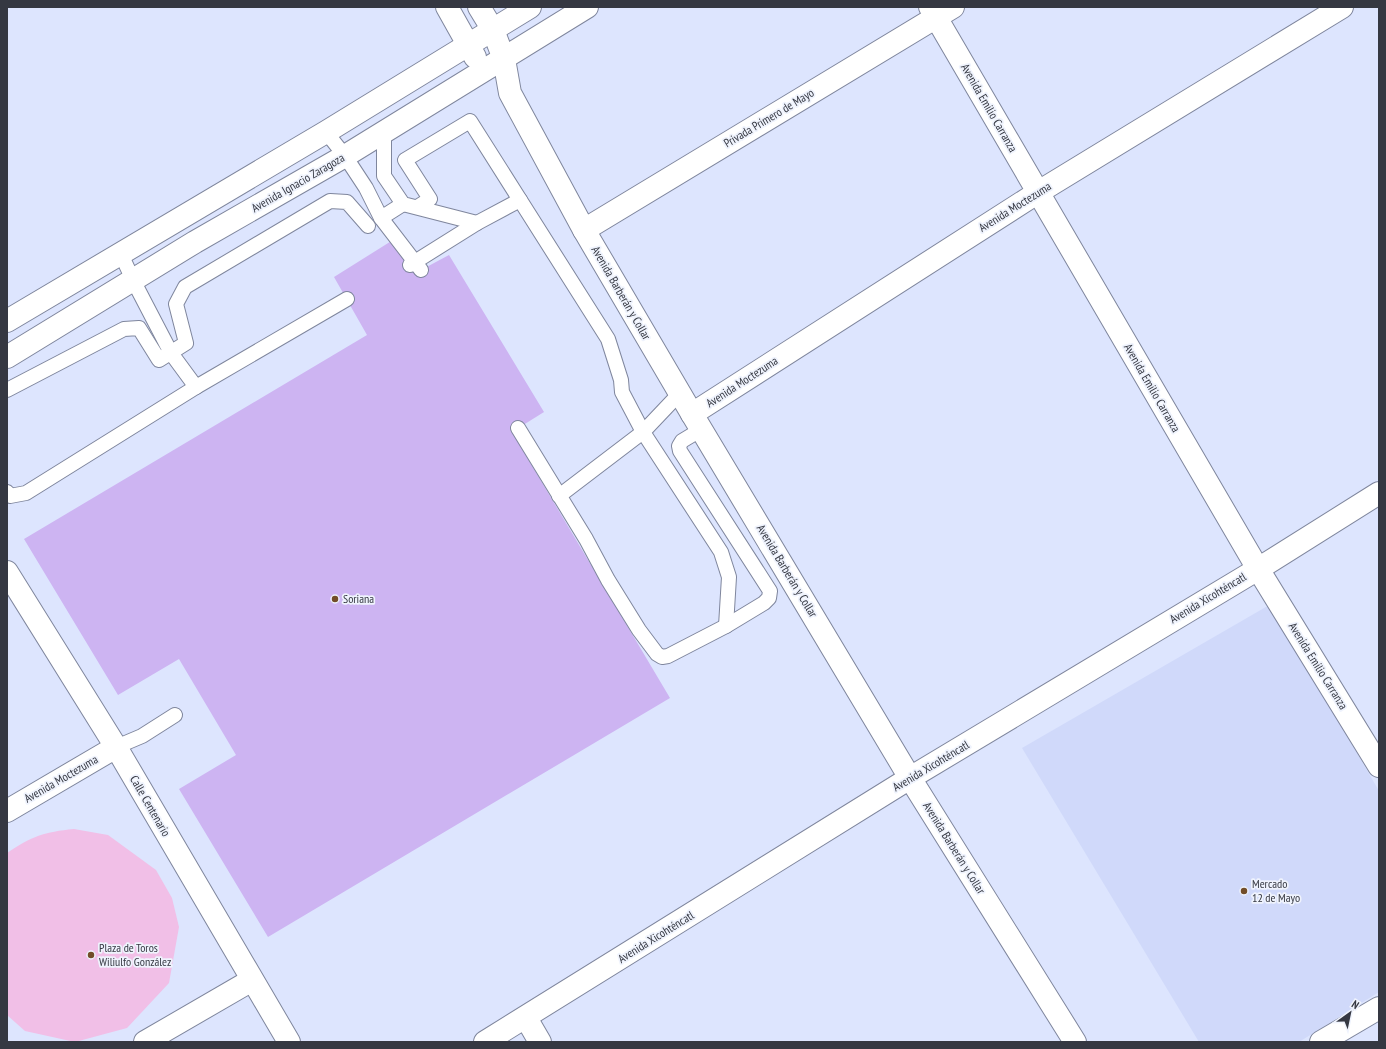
<svg xmlns="http://www.w3.org/2000/svg" width="1386" height="1049" font-family="'PT Sans Narrow',sans-serif">
<style>
.built{fill:#d0d9fa}
.green{fill:#f1bfe7}
.building{fill:#cdb4f2}
.lines{fill:none;stroke-linecap:round;stroke-linejoin:round}
.service-casing{stroke:#7f869d;stroke-width:16}
.minor-casing{stroke:#7f869d;stroke-width:24}
.secondary-casing{stroke:#7f869d;stroke-width:24}
.service{stroke:#fff;stroke-width:14}
.minor{stroke:#fff;stroke-width:22}
.secondary{stroke:#fff;stroke-width:22}
.poi-dot{fill:#724d28;stroke:#eff3fd;stroke-width:1.5}
.labels{text-anchor:middle;stroke-width:3.5;stroke-linejoin:round;paint-order:stroke}
.street-label{font-size:12px;fill:#353842;stroke:#eff3fd}
.poi-label{font-size:12px;fill:#353842;stroke:#eff3fd;text-anchor:start}
</style>
<rect width="100%" height="100%" fill="#dde5fe"/>
<polygon class="built" points="1271,604 1379,791 1379,992 1299,1042 1199,1042 1022,748"/>
<path class="green" d="M74,829l34,6 48,35 16,28 7,29 -10,56 -42,45 -52,14 -50,-11 -18,-16v-162c25,-17 37,-21 67,-24z"/>
<polygon class="building" points="393,240 421,270 449,255 544,412 512,432 670,698 268,937 179,789 236,755 179,659 118,695 24,539 367,335 334,277"/>
<g class="lines">
<g class="service-casing">
<g id="service">
<polyline points="326,132 345,156 366,188 381,218 421,270"/>
<polyline points="384,132 384,176 403,204 477,223"/>
<polyline points="419,206 430,199 405,160 470,121 520,200"/>
<polyline points="381,218 403,204"/>
<polyline points="121,254 133,280 171,353 196,387"/>
<polyline points="410,265 477,223 520,200 608,339 621,380 622,392 643,432 721,552 729,577 726,626"/>
<polyline points="7,390 124,329 139,328 159,360 186,343 176,304 185,287 330,201 347,202 368,226"/>
<polyline points="518,428 586,539 608,580 639,630 657,654 662,657 668,656 726,626 764,603 769,598 770,591 680,451 679,446 682,441 702,429"/>
<polyline points="7,492 10,496 26,493 196,387 347,299"/>
<polyline points="559,496 643,432 680,393"/>
<polyline points="116,747 142,736 175,715"/>
</g>
</g>
<g class="minor-casing">
<g id="minor">
<polyline points="447,7 475,57"/>
<polyline points="479,7 493,30 504,59 510,93 584,230 692,414 910,778 1075,1042"/>
<polyline points="930,7 1258,569 1379,766"/>
<polyline points="584,230 953,7"/>
<polyline points="7,321 326,132 530,7"/>
<polyline points="7,357 195,242 345,156 587,7"/>
<polyline points="692,414 1037,193 1342,7"/>
<polyline points="7,572 116,747 289,1042"/>
<polyline points="7,811 116,747"/>
<polyline points="526,1018 540,1042"/>
<polyline points="145,1042 252,980"/>
<polyline points="485,1042 910,778 1258,569 1379,493"/>
</g>
</g>
<g class="secondary-casing">
<polyline id="secondary" points="1321,1042 1379,1008"/>
</g>
<use href="#service" class="service"/>
<use href="#minor" class="minor"/>
<use href="#secondary" class="secondary"/>
</g>
<g class="poi-dot">
<circle cx="335" cy="599" r="4"/>
<circle cx="1244" cy="891" r="4"/>
<circle cx="91" cy="955" r="4"/>
</g>
<g class="labels">
<g class="street-label">
<text transform="translate(989 108) rotate(60)" y="4">Avenida Emilio Carranza</text>
<text transform="translate(769 118) rotate(-31)" y="4">Privada Primero de Mayo</text>
<text transform="translate(298 183) rotate(-30)" y="4">Avenida Ignacio Zaragoza</text>
<text transform="translate(1015 207) rotate(-32)" y="4">Avenida Moctezuma</text>
<text transform="translate(621 293) rotate(60)" y="4">Avenida Barberán y Collar</text>
<text transform="translate(742 382) rotate(-33)" y="4">Avenida Moctezuma</text>
<text transform="translate(1152 388) rotate(60)" y="4">Avenida Emilio Carranza</text>
<text transform="translate(787 571) rotate(59)" y="4">Avenida Barberán y Collar</text>
<text transform="translate(1208 598) rotate(-31)" y="4">Avenida Xicohténcatl</text>
<text transform="translate(1318 666) rotate(58)" y="4">Avenida Emilio Carranza</text>
<text transform="translate(931 766) rotate(-31)" y="4">Avenida Xicohténcatl</text>
<text transform="translate(61 779) rotate(-30)" y="4">Avenida Moctezuma</text>
<text transform="translate(150 806) rotate(60)" y="4">Calle Centenario</text>
<text transform="translate(954 848) rotate(58)" y="4">Avenida Barberán y Collar</text>
<text transform="translate(656 937) rotate(-32)" y="4">Avenida Xicohténcatl</text>
</g>
<g class="poi-label">
<text x="343" y="603">Soriana</text>
<text x="1252" y="888">Mercado<tspan x="1252" dy="14">12 de Mayo</tspan></text>
<text x="99" y="952">Plaza de Toros<tspan x="99" dy="14">Wiliulfo González</tspan></text>
</g>
</g>
<rect width="1386" height="1049" fill="none" stroke="#353842" stroke-width="16"/>
<g transform="translate(1350 1013) rotate(33)" stroke="#eff3fd" stroke-width="3" paint-order="stroke">
<path d="M0-3L7 15L0 10L-7 15Z" fill="#353842"/>
<text y="-6" font-size="11" font-weight="bold" text-anchor="middle" fill="#353842">N</text>
</g>
</svg>
